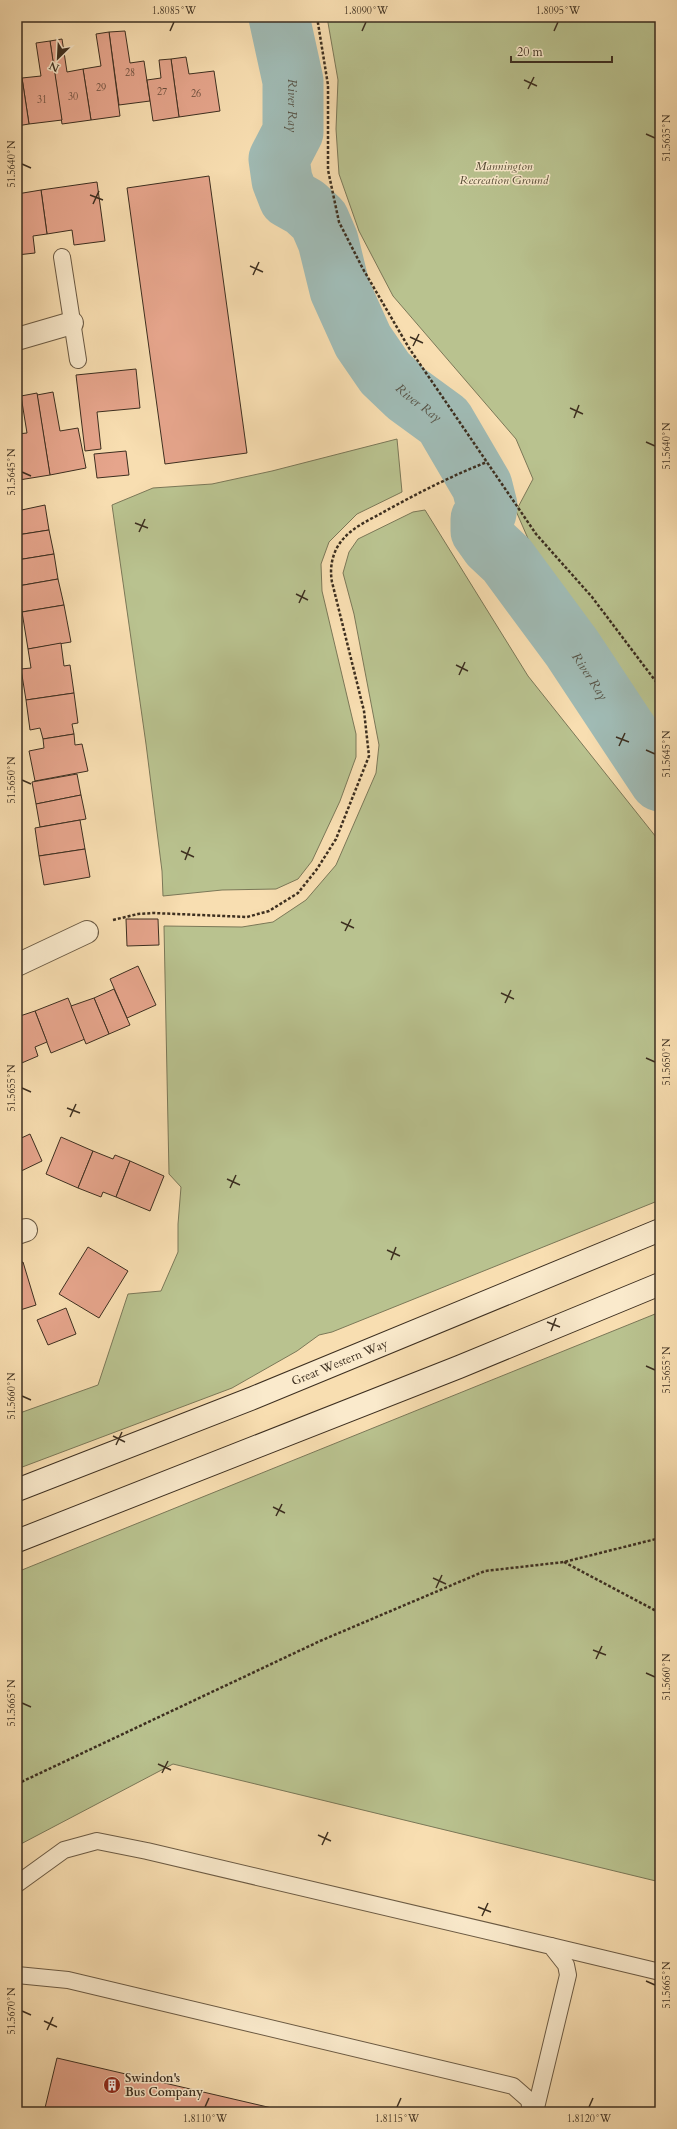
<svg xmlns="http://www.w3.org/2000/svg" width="677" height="2129" font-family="Cardo,serif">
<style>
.green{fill:#b9c28f;stroke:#7b7858}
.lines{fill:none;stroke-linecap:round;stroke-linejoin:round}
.river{stroke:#a0bbb5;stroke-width:61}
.building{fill:#e6a58c;stroke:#3d2f20}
.service-casing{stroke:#6c5b44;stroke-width:18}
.minor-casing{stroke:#6c5b44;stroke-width:24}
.secondary-casing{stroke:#3d2f20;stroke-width:24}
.path{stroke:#3d2f20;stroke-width:2.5;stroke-dasharray:3 2;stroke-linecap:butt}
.service{stroke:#faeacc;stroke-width:16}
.minor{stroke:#faeacc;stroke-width:22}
.secondary{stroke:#faeacc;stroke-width:22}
.ticks{fill:none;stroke:#3d2f20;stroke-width:1.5}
.labels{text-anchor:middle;stroke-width:3;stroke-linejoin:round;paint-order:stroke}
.number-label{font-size:10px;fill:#674c3b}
.park-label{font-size:12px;font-style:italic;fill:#564c36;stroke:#faeacc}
.street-label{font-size:12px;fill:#3d2f20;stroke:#faeacc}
.poi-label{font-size:12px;font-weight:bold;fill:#3d2f20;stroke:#faeacc;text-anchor:start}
.water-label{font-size:13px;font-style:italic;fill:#565245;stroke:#faeacc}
.neatline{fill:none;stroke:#3d2f20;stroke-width:1.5}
.ticks-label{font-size:10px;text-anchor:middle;fill:#3d2f20}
</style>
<rect width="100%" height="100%" fill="#f8deb1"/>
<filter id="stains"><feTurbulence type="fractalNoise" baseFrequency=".005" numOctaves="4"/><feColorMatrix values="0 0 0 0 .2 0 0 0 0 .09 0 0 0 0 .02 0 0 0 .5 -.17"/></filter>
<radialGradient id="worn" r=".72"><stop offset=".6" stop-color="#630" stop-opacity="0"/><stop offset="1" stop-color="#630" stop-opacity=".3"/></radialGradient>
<g class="green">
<polygon points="327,17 660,17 660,727 533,550 516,511 533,479 516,439 393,296 359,231 339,174 336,129 338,80"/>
<polygon points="397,439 402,492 357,514 329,542 321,564 322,591 356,734 356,757 340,801 312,861 298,879 276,889 222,890 163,896 162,871 146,744 112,505 153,488 212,484 272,471"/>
<polygon points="425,510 528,676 660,842 660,1200 332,1332 319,1335 297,1351 232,1388 17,1469 17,1414 98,1385 128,1294 161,1291 178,1252 178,1224 181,1187 169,1174 164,926 242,927 273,922 306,900 336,865 376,773 379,745 354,614 343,573 349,552 358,539 413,512"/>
<polygon points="660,1312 660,1882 173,1764 17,1846 17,1572"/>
</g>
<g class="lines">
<path class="river" id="s1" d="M279,17l14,64v51l-14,27 3,21 7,18 16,9 14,13 9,21 12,49 23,51 22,32 22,21 37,27 38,65 5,20 -1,7 -5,6v12l10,14 16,15 65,88 88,133"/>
</g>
<g class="building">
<polygon points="125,31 130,63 144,61 150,101 119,105 109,32"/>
<polygon points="109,32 120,116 91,120 83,69 101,66 96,34"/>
<polygon points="62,39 67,72 83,69 91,120 62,124 50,41"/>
<polygon points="50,41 62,120 29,124 22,78 41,76 36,43"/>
<polygon points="186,57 189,74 214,71 220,111 179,117 171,59"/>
<polygon points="171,59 179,117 153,121 147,80 161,78 159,60"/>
<polygon points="22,78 29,124 17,126 17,79"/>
<polygon points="209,176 247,453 165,464 127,188"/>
<polygon points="97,182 105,241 74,245 72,230 47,234 41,190"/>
<polygon points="41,190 47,234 33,236 35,253 17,255 17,194"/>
<polygon points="136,369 140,408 97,412 101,449 85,451 76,375"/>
<polygon points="53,392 60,431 78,428 86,468 50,475 37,395"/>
<polygon points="37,393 50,475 19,480 17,434 27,433 21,396"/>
<polygon points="126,451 129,475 97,478 94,454"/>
<polygon points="45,505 49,530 17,535 17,511"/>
<polygon points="49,530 54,554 17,560 17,535"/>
<polygon points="54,554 58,579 18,586 17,560"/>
<polygon points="58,579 64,605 22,612 18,586"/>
<polygon points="64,605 71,642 28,649 22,612"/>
<polygon points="61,643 64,666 70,665 74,693 26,700 21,669 31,668 28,649"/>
<polygon points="74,693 78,723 72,724 74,734 43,739 40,728 30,730 26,700"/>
<polygon points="74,734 75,745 82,744 88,771 35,781 29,751 44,748 43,739"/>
<polygon points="77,774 81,795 36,804 32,782"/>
<polygon points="81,795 86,819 40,827 36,804"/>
<polygon points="80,820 85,849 39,856 35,828"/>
<polygon points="85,849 90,877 44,885 39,856"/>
<polygon points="126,919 158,919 159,945 127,946"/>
<polygon points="138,966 156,1005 127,1018 110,979"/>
<polygon points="114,989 130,1025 109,1034 94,998"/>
<polygon points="68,998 85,1039 51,1053 35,1011"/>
<polygon points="94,998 109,1034 86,1044 71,1006"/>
<polygon points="35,1011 47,1042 35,1047 38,1056 17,1065 17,1017"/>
<polygon points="30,1134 42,1161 17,1173 17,1140"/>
<polygon points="61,1137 93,1151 78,1188 46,1174"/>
<polygon points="93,1151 113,1159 115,1155 130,1161 116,1197 103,1192 101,1197 78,1188"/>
<polygon points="130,1161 164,1176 150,1211 116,1197"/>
<polygon points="88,1247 128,1271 99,1318 59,1294"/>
<polygon points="23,1262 36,1305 17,1311 17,1264"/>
<polygon points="66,1308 76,1334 48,1345 37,1320"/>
<polygon points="57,2058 289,2112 44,2112"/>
</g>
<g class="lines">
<g class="service-casing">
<g id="service">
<polyline points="62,257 78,360"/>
<polyline points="17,1884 64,1850 97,1841 147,1851 551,1946 566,1965 568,1975 535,2112"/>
<polyline points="551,1946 660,1972"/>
<polyline points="17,1975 68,1980 513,2086 529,2100 531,2112"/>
</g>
</g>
<g class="minor-casing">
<g id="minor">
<polyline points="17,339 72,323"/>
<polyline points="17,965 87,932"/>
<polyline points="17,1233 26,1230"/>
</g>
</g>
<g class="secondary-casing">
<g id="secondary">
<path id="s2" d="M17,1490l236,-92 407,-168"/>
<polyline points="17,1541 459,1367 660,1284"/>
</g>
</g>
<g class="path">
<polyline points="317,17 328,85 328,170 339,222 363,269 409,348 536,534 592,597 660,687"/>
<path d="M113,920l25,-6 15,-1 94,4 22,-6 29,-18 19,-24 19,-30 33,-83 -5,-45 -32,-129c-3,-16 1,-33 13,-45 9,-10 24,-17 35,-23 34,-19 71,-38 107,-52"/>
<polyline points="564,1562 660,1613"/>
<polyline points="17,1784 320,1641 485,1571 564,1562 660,1538"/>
</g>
<use href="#service" class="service"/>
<use href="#minor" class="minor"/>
<use href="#secondary" class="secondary"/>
</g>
<path class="ticks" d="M170,31l4,-9M362,31l4,-9M554,31l4,-9M524,80l13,6M528,89l6,-12M646,134l9,4M22,164l9,4M90,195l13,5M93,204l6,-13M250,266l13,6M253,275l6,-13M410,337l13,6M413,346l6,-12M570,408l13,6M574,418l5,-13M646,442l9,4M22,472l9,4M135,523l13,5M139,532l6,-13M296,594l12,6M299,603l6,-13M456,665l12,6M459,675l6,-13M616,737l13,5M619,746l6,-13M646,750l9,4M22,780l9,4M181,851l13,6M185,860l5,-13M341,922l13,6M345,931l6,-12M501,993l13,6M505,1003l6,-13M646,1058l9,4M22,1088l9,4M67,1108l13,5M70,1117l6,-13M227,1179l13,6M230,1188l6,-13M387,1250l13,6M391,1260l5,-13M547,1322l13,5M551,1331l5,-13M646,1366l9,4M22,1396l9,4M113,1436l12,6M116,1445l6,-13M273,1507l12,6M276,1516l6,-12M433,1578l13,6M436,1588l6,-13M593,1650l13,5M596,1659l6,-13M646,1673l9,4M22,1703l9,4M158,1764l13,6M162,1773l6,-12M318,1835l13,6M322,1845l6,-13M478,1907l13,5M482,1916l6,-13M646,1981l9,4M22,2011l9,4M44,2021l13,6M47,2030l6,-13M205,2107l4,-9M397,2107l4,-9M589,2107l4,-9"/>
<defs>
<g id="building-disc" transform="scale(0.9)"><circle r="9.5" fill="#8f2418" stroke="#faeacc"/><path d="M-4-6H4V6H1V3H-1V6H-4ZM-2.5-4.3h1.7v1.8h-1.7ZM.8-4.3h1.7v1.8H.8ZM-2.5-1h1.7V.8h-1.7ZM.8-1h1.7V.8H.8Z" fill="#fff"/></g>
</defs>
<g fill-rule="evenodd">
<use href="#building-disc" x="112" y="2085"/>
</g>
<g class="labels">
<g class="number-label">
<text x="130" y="76">28</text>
<text x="101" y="91">29</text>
<text x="162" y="95">27</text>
<text x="196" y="97">26</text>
<text x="73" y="100">30</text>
<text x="42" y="103">31</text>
</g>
<g class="park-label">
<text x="504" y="170">Mannington<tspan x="504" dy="14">Recreation Ground</tspan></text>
</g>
<g class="street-label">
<text dy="4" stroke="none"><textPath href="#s2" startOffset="347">Great Western Way</textPath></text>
</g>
<g class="poi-label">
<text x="125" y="2082">Swindon's<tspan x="125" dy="14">Bus Company</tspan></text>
</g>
<g class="water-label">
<text dy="5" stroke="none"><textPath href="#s1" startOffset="90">River Ray</textPath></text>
<text dy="5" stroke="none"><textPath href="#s1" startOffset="438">River Ray</textPath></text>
<text dy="5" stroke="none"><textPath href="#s1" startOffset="774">River Ray</textPath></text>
</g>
</g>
<rect width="677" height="2129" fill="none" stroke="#f8deb1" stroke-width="44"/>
<g transform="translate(58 58) rotate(204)" stroke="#faeacc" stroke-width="3" paint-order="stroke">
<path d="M0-3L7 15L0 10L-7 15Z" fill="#3d2f20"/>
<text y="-6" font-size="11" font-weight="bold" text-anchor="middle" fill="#3d2f20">N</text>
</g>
<path d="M511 56v6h101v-6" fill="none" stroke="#3d2f20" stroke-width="2"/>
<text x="517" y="56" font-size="12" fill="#3d2f20" stroke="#faeacc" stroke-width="3" paint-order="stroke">20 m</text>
<rect x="22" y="22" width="633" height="2085" class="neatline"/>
<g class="ticks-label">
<text x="174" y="14">1.8085°W</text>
<text x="366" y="14">1.8090°W</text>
<text x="558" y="14">1.8095°W</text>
<text transform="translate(666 138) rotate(-90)" y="4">51.5635°N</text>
<text transform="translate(11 164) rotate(-90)" y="4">51.5640°N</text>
<text transform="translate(666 446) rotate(-90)" y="4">51.5640°N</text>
<text transform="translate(11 472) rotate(-90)" y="4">51.5645°N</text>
<text transform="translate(666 754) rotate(-90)" y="4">51.5645°N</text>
<text transform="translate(11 780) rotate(-90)" y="4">51.5650°N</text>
<text transform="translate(666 1062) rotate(-90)" y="4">51.5650°N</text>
<text transform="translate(11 1088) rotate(-90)" y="4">51.5655°N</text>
<text transform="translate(666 1370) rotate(-90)" y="4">51.5655°N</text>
<text transform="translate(11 1396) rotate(-90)" y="4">51.5660°N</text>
<text transform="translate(666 1677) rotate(-90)" y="4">51.5660°N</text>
<text transform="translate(11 1703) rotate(-90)" y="4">51.5665°N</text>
<text transform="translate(666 1985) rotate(-90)" y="4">51.5665°N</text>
<text transform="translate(11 2011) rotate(-90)" y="4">51.5670°N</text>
<text x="205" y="2122">1.8110°W</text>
<text x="397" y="2122">1.8115°W</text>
<text x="589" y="2122">1.8120°W</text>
</g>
<rect width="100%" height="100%" filter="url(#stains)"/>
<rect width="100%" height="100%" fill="url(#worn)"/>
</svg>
